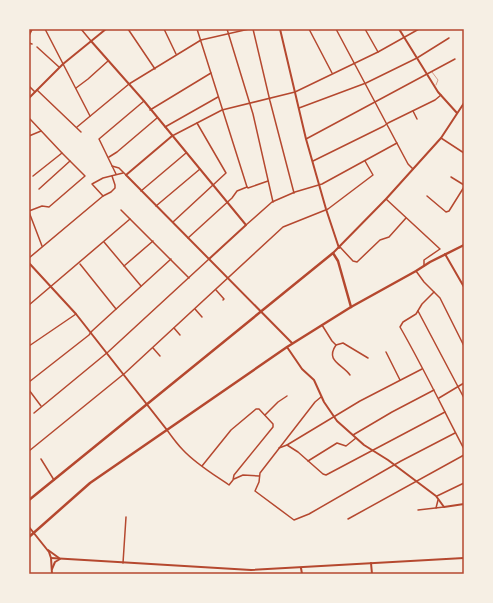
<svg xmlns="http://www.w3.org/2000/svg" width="493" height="603" font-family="Raleway,sans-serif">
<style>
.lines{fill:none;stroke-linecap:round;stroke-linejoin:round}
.service{stroke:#b5482f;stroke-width:0.5}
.minor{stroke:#b5482f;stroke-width:1.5}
.tertiary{stroke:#b5482f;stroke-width:2}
.secondary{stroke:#b5482f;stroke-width:2}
.primary{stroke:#b5482f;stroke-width:2.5}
.neatline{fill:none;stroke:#b5482f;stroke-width:1.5}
</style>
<rect width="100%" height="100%" fill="#f6efe4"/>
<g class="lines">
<polyline class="service" points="432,72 438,80 436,85"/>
<g class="minor">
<polyline points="45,29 90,116"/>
<polyline points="81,29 91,41"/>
<polyline points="128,29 155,69"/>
<polyline points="164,29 176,54"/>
<polyline points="197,29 247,187"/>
<polyline points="227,29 253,114 273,202"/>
<polyline points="253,29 270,101 294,193"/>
<polyline points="309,29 332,73"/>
<polyline points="336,29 408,164 413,169"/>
<polyline points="365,29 378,52"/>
<polyline points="29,43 32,44"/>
<polyline points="37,47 59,67"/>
<polyline points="29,86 35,92"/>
<polyline points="76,88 88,79 108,61"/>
<polyline points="37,90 81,132"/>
<polyline points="299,108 366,83 417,58 449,38"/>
<polyline points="150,110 211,73"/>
<polyline points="413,111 417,119"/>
<polyline points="77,127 129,84 201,40 249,29"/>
<polyline points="165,127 218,97"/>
<polyline points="29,136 41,131"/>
<polyline points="172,136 222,110 295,92 378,52 419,29"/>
<polyline points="441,138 464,153"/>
<polyline points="306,139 455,59"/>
<polyline points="109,157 117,152 157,118"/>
<polyline points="313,161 384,126 388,123 435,100 441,95"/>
<polyline points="112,166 119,168 126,175"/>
<polyline points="116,174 99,139 144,101"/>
<polyline points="33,176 62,153"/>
<polyline points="451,177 464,185"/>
<polyline points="39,189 70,161"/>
<polyline points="141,191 186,153"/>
<polyline points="103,196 92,184 103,178 123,173"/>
<polyline points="427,196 446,212 449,211 464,187"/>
<polyline points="386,199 440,249 424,260 424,266"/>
<polyline points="156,206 200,169"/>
<polyline points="121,210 189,278"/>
<polyline points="29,211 42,206 49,207 85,176 62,153 30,119"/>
<polyline points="29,212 42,246"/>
<polyline points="173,222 226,173 197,123"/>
<polyline points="246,225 272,202 295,192 322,184 397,143"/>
<polyline points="188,238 232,198 237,191 247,187 248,188 268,181"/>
<polyline points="104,242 141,286"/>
<polyline points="340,247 353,261 357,262 380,240 389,237 406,218"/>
<polyline points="29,258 103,196 111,192 115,188 115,185 112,176"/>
<polyline points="80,264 116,309"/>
<polyline points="124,266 153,241"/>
<polyline points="416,271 424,282 440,298 464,346"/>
<polyline points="216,290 224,299 223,300"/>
<path d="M434,292l-12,12 -6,10 -13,8 -3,5c23,40 43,82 64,122"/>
<polyline points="29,305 130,219"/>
<polyline points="195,309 202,317"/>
<polyline points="418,311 464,398"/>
<polyline points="322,325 332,341 336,345"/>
<polyline points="174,328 180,335"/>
<polyline points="29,346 76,314"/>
<polyline points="153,348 160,356"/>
<polyline points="386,352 400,380"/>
<path d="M350,375c-8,-11 -25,-14 -14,-30l7,-2 25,15"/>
<polyline points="29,382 89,335 92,331 171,259"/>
<polyline points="29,390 41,406"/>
<polyline points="321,397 315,402 260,473 259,482 255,491 294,520 309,514 401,461 455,433"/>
<polyline points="439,398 464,383"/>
<polyline points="34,413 108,352 209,259"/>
<polyline points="265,415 278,402 287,396"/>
<path d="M167,430c5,7 10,14 16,20 13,14 30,24 46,35l4,-5 1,-5 39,-48v-3l-14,-15h-3l-25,21 -29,36"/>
<polyline points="353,435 392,412 434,390"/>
<polyline points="287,445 298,452 323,474 326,475 445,412"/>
<polyline points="279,448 287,445 360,401 422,369"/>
<polyline points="29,451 125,373 283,227 328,209 373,175 365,161"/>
<polyline points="41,459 54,480"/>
<polyline points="308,461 337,443 346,446 356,438"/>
<polyline points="234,479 243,475 259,476"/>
<polyline points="437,496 464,483"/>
<polyline points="436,508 438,500"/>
<polyline points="418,510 444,507"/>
<polyline points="348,519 464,455"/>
<polyline points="123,563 126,517"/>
</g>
<g class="tertiary">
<polyline points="280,29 306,139 326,209 339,248"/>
<polyline points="399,29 438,92 457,113"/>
<polyline points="91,41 144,101 246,225 209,259"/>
<polyline points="29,98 63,64 106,29"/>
<polyline points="172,136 126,175 292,343"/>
<polyline points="445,254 464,287"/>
<polyline points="29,263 76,314 167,430"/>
<polyline points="287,347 302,369 314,380 324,402 337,421 364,445 388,460 436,496 444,507 464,504"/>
<polyline points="48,550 59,558"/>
<polyline points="51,558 251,570 464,558"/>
<polyline points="371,563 372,574"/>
<polyline points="301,568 302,574"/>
<polyline points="52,569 55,562 60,559"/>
</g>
<g class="secondary">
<polyline points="29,35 32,29"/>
<polyline points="333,253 386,199 441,138 464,103"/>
<polyline points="29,527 49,552 51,558 52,574"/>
</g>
<g class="primary">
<polyline points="29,500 333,253 338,261 351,307"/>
<polyline points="29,537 90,483 287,347 351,307 416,271 430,262 464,245"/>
</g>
</g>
<rect width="493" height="603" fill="none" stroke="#f6efe4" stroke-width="60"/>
<rect x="30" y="30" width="433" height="543" class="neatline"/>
</svg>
